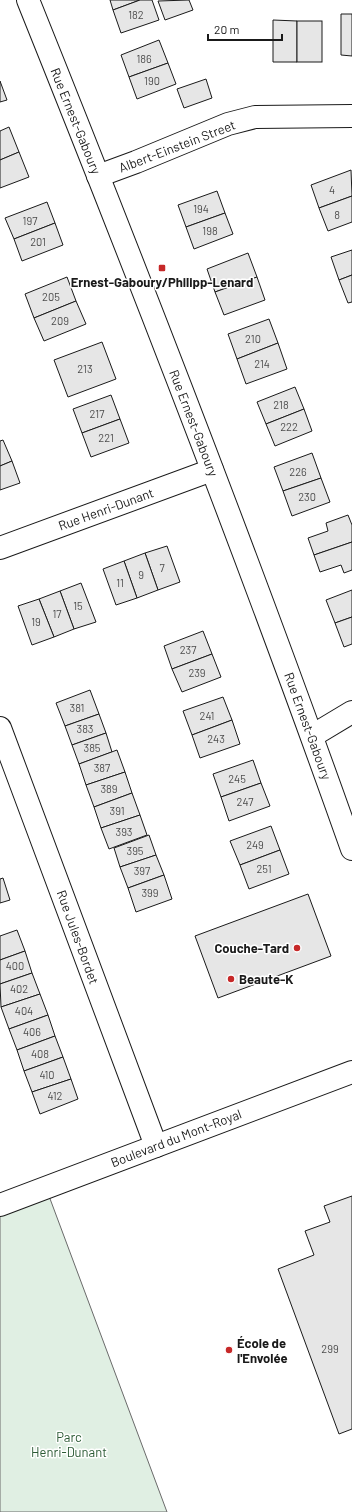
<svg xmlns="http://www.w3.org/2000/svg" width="352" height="1512" font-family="Barlow,sans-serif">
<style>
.green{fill:#e0efe3;stroke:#6a6a6a}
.building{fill:#e6e6e6;stroke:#1a1a1a}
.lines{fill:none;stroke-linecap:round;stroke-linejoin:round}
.minor-casing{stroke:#1a1a1a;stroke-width:24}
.minor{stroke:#fff;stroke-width:22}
.poi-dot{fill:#c62828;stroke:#fff;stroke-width:1.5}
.labels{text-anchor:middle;stroke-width:3;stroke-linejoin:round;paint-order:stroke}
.number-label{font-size:11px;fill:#4d4d4d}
.street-label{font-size:13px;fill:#1a1a1a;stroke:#fff}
.poi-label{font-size:13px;font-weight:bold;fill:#1a1a1a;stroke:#fff;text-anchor:start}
.park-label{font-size:13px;fill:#2b5a34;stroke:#fff}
</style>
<rect width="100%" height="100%" fill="#fff"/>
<polygon class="green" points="46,1188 167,1512 0,1512 0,1205"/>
<g class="building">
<polygon points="110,0 140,0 113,10"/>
<polygon points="140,0 152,0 159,20 121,33 113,10"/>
<polygon points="189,0 193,10 165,20 158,1"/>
<polygon points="341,14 352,14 352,56 341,55"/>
<polygon points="273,20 297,21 297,62 273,62"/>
<rect x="297" y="21" width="25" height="41"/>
<polygon points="159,40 168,63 129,77 121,55"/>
<polygon points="168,63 176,84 137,99 129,77"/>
<polygon points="206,79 212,98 184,108 177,89"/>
<polygon points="0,81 7,100 0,102"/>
<polygon points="9,127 19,152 0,160 0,131"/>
<polygon points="19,152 29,177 0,188 0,160"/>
<polygon points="351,170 352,196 319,208 311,185"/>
<polygon points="217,191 225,213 186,227 178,205"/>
<polygon points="352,196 352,222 328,231 319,208"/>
<polygon points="47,202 55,223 14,239 5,218"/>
<polygon points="225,213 233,234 194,249 186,227"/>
<polygon points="55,223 63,245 22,261 14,239"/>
<polygon points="352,250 352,275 339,280 331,257"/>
<polygon points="248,253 257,277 215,292 207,269"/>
<polygon points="352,275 352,302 348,303 339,280"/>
<polygon points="67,277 76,301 34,318 25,294"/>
<polygon points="257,277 265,300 224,315 215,292"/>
<polygon points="76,301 86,324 44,341 34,318"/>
<polygon points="269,319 278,343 237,359 228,334"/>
<polygon points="102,342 116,379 68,397 54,360"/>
<polygon points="278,343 287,369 246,384 237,359"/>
<polygon points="295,387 304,409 266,424 257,402"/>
<polygon points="111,395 120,419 82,433 73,409"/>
<polygon points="304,409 312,431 275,446 266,424"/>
<polygon points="120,419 129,443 91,457 82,433"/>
<polygon points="3,440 12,461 0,466 0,441"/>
<polygon points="312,453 321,478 283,491 274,467"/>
<polygon points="12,461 20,483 0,490 0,466"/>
<polygon points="321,478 330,502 292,516 283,491"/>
<polygon points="348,515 352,525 352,542 314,555 308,538 328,531 326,523"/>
<polygon points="352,542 352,570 344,573 341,565 320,572 314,555"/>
<polygon points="167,546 180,582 158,590 145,553"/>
<polygon points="145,553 158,590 137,598 124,561"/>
<polygon points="124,561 137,598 116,605 103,569"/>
<polygon points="81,583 96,622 74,629 60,591"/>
<polygon points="352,590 352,617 335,623 326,600"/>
<polygon points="60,591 74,629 54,637 39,599"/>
<polygon points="39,599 54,637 32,645 18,606"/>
<polygon points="352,617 352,644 344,647 335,623"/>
<polygon points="203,631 212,654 172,669 164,646"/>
<polygon points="212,654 221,677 182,692 172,669"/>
<polygon points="90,690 99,714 65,726 56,703"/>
<polygon points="223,697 232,720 192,735 183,711"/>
<polygon points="99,714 106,733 72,745 65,726"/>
<polygon points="232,720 240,744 200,758 192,735"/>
<polygon points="106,733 112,752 79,764 72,745"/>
<polygon points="117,750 125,772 86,785 79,764"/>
<polygon points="253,760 261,783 221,797 213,774"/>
<polygon points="125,772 132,793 94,807 86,785"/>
<polygon points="261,783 270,806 229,821 221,797"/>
<polygon points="132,793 140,815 101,828 94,807"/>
<polygon points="140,815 147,835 109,849 101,828"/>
<polygon points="271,826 280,850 240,865 230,841"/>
<polygon points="149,835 156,855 120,867 114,848"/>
<polygon points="280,850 289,874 249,889 240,865"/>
<polygon points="156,855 164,875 128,888 120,867"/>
<polygon points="164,875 172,899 136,912 128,888"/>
<polygon points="3,878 10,900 0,903 0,879"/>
<polygon points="308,894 331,956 218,998 195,936"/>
<polygon points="17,930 25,951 0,960 0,936"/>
<polygon points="25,951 32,973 0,984 0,960"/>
<polygon points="32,973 40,994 1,1007 0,984"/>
<polygon points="40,994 48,1015 9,1029 1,1007"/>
<polygon points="48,1015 55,1036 17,1050 9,1029"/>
<polygon points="55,1036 63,1057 24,1071 17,1050"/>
<polygon points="63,1057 71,1079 32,1092 24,1071"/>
<polygon points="71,1079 78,1099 40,1114 32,1092"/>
<polygon points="352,1196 352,1429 339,1434 278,1269 314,1255 305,1231 330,1222 324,1206"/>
</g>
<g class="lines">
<g class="minor-casing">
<g id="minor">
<path d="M28,0c113,281 223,564 324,849"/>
<polyline points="98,176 136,162 228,124 255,117 352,116"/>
<polyline points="0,548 212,470"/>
<polyline points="0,728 156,1146"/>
<polyline points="312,736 352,712"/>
<polyline points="0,1205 352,1072"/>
</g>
</g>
<use href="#minor" class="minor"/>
</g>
<g class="poi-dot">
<rect x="158" y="264" width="8" height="8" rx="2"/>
<circle cx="297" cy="948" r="4"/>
<circle cx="231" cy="979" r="4"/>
<circle cx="229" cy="1350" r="4"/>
</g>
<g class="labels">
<g class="number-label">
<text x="136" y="19">182</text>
<text x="144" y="63">186</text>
<text x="152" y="85">190</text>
<text x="332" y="194">4</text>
<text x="201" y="213">194</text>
<text x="337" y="219">8</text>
<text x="30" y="225">197</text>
<text x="210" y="235">198</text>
<text x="38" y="246">201</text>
<text x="51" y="301">205</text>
<text x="60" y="325">209</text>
<text x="253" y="343">210</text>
<text x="262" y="368">214</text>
<text x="85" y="373">213</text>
<text x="281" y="409">218</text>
<text x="97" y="418">217</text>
<text x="289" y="431">222</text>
<text x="106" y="442">221</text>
<text x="298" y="476">226</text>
<text x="307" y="501">230</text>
<text x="162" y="572">7</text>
<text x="141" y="579">9</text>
<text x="120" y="587">11</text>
<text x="78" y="610">15</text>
<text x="57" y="618">17</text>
<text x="36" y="626">19</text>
<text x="188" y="654">237</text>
<text x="197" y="677">239</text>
<text x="77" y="712">381</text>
<text x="207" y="720">241</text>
<text x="85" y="733">383</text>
<text x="216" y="743">243</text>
<text x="92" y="752">385</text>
<text x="102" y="772">387</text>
<text x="237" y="783">245</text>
<text x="109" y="793">389</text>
<text x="245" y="806">247</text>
<text x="117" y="815">391</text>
<text x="124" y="836">393</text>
<text x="255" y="849">249</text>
<text x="135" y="855">395</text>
<text x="264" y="873">251</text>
<text x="142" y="875">397</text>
<text x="150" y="897">399</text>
<text x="15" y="970">400</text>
<text x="19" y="993">402</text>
<text x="24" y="1015">404</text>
<text x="32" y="1036">406</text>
<text x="40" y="1058">408</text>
<text x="47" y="1079">410</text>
<text x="55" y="1100">412</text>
<text x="330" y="1353">299</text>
</g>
<g class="street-label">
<text transform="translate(76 121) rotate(68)" y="5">Rue Ernest-Gaboury</text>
<text transform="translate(177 146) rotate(-21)" y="5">Albert-Einstein Street</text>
<text transform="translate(194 423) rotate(69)" y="5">Rue Ernest-Gaboury</text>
<text transform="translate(106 509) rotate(-20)" y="5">Rue Henri-Dunant</text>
<text transform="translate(308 726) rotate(70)" y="5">Rue Ernest-Gaboury</text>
<text transform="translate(78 937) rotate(70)" y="5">Rue Jules-Bordet</text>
<text transform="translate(176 1138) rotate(-21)" y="5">Boulevard du Mont-Royal</text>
</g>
<g class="poi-label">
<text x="162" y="287" text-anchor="middle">Ernest-Gaboury/Philipp-Lenard</text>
<text x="289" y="953" text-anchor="end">Couche-Tard</text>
<text x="239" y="984">Beaute-K</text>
<text x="237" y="1348">École de<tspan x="237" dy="15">l'Envolée</tspan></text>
</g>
<g class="park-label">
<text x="69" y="1442">Parc<tspan x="69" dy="15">Henri-Dunant</tspan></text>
</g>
</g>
<path d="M208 34v6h74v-6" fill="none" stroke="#1a1a1a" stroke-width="2"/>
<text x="214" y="34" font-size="12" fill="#1a1a1a" stroke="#ffffff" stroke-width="3" paint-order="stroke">20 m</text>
</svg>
